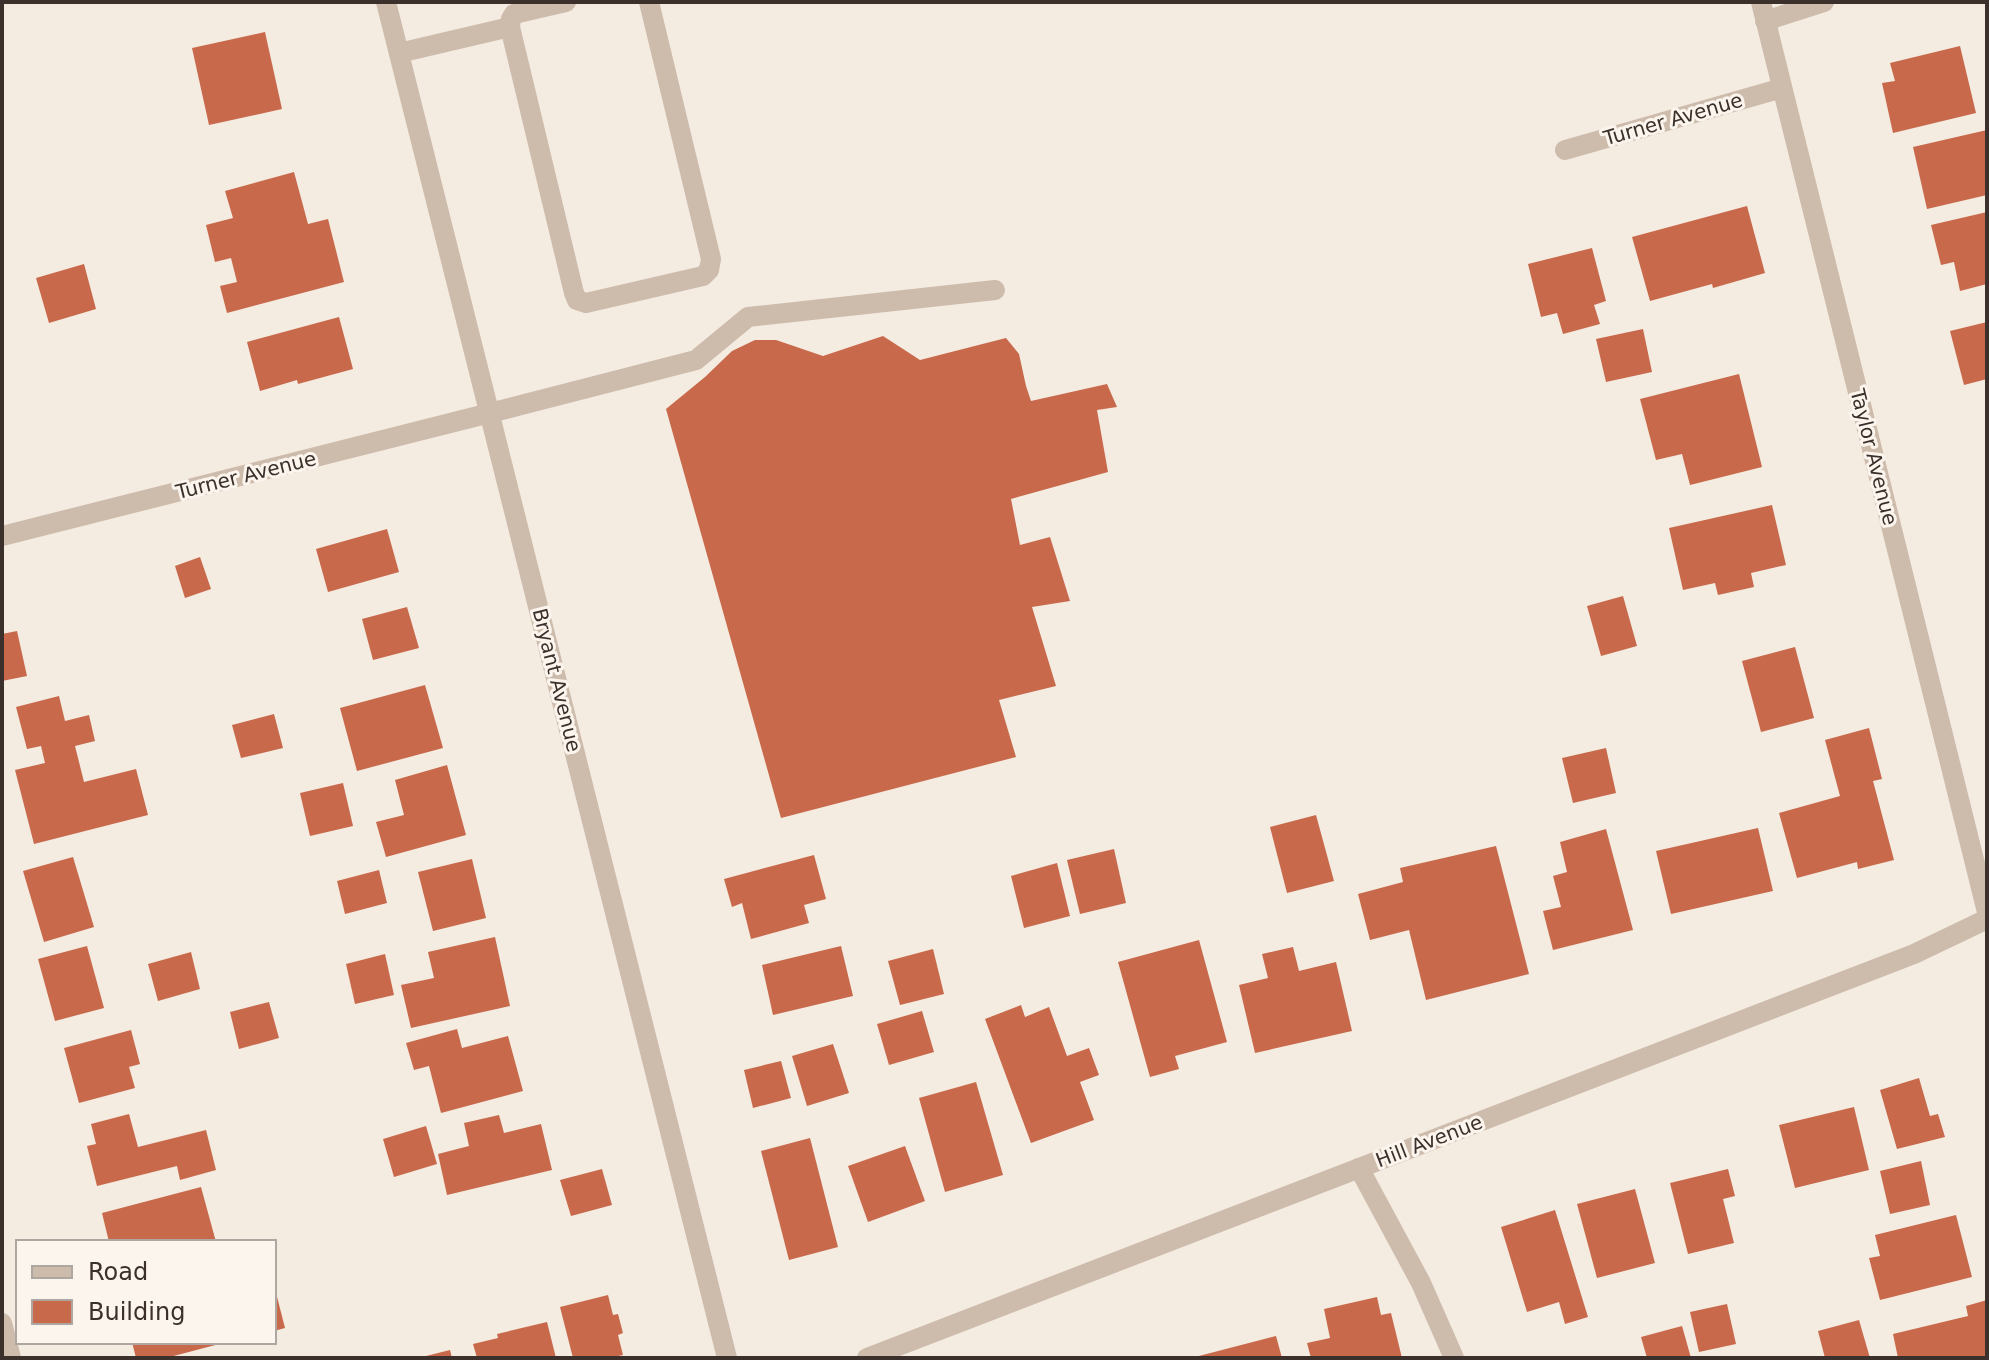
<svg xmlns="http://www.w3.org/2000/svg" width="1989" height="1360" font-family="'DejaVu Sans',sans-serif">
<style>
.building{fill:#c8694b}
.lines{fill:none;stroke-linecap:round;stroke-linejoin:round}
.lane{stroke:#cdbbac;stroke-width:20}
.street{stroke:#cdbbac;stroke-width:20}
.labels{text-anchor:middle;stroke-width:6;stroke-linejoin:round;paint-order:stroke}
.street-label{font-size:20px;fill:#3b302b;stroke:#fbf5ee}
</style>
<rect width="100%" height="100%" fill="#f4ebe1"/>
<g class="building">
<polygon points="265,32 282,109 209,125 192,48"/>
<polygon points="1960,46 1976,113 1893,133 1882,83 1895,81 1890,63"/>
<polygon points="1987,130 1987,195 1927,209 1913,147"/>
<polygon points="294,172 308,224 328,219 344,282 227,313 220,286 237,282 231,258 215,262 206,225 233,218 225,191"/>
<polygon points="1747,206 1765,273 1713,288 1712,284 1650,301 1632,237"/>
<polygon points="1987,212 1987,284 1960,291 1954,262 1941,265 1931,225"/>
<polygon points="1592,248 1606,301 1594,305 1600,324 1563,334 1557,313 1541,317 1528,264"/>
<polygon points="84,264 96,309 49,323 36,278"/>
<polygon points="339,317 353,369 298,384 297,380 260,391 247,342"/>
<polygon points="1987,322 1987,379 1964,385 1950,331"/>
<polygon points="1643,329 1652,372 1606,382 1596,339"/>
<polygon points="883,336 920,360 1006,338 1019,354 1026,386 1031,401 1107,384 1117,407 1097,410 1108,472 1011,499 1020,545 1050,537 1070,601 1032,607 1056,686 999,700 1016,757 781,818 666,409 705,377 732,351 755,340 776,340 823,356"/>
<polygon points="1739,374 1762,467 1690,485 1682,454 1656,460 1640,399"/>
<polygon points="1772,505 1786,565 1751,573 1754,587 1718,595 1715,583 1683,590 1669,528"/>
<polygon points="387,529 399,572 328,592 316,549"/>
<polygon points="200,557 211,589 185,598 175,566"/>
<polygon points="1623,596 1637,646 1601,656 1587,606"/>
<polygon points="407,607 419,648 373,660 362,619"/>
<polygon points="17,631 27,676 2,681 2,634"/>
<polygon points="1795,647 1814,718 1761,732 1742,661"/>
<polygon points="425,685 443,748 357,771 340,708"/>
<polygon points="59,696 65,721 89,715 95,741 75,746 84,782 136,769 148,815 34,844 15,770 45,763 41,746 27,749 16,707"/>
<polygon points="274,714 283,748 241,758 232,725"/>
<polygon points="1869,728 1882,779 1873,781 1894,860 1858,869 1857,862 1797,878 1779,813 1840,796 1825,740"/>
<polygon points="1606,748 1616,793 1573,803 1562,758"/>
<polygon points="447,765 466,835 386,857 376,822 404,815 395,780"/>
<polygon points="343,783 353,826 310,836 300,793"/>
<polygon points="1316,815 1334,881 1287,893 1270,827"/>
<polygon points="1758,828 1773,891 1671,914 1656,851"/>
<polygon points="1606,829 1633,930 1553,950 1543,911 1561,907 1553,876 1567,872 1560,842"/>
<polygon points="1496,846 1529,974 1426,1000 1409,930 1370,940 1358,894 1403,882 1400,868"/>
<polygon points="1114,849 1126,903 1080,914 1067,860"/>
<polygon points="814,855 826,899 804,905 809,923 751,939 742,903 732,907 724,879"/>
<polygon points="73,857 94,927 44,942 23,871"/>
<polygon points="472,859 486,918 433,931 418,872"/>
<polygon points="1057,863 1070,916 1024,928 1011,876"/>
<polygon points="379,870 387,903 345,914 337,881"/>
<polygon points="495,937 510,1006 411,1028 401,985 434,978 428,952"/>
<polygon points="1199,940 1227,1042 1175,1056 1179,1069 1150,1077 1118,962"/>
<polygon points="87,946 104,1008 55,1021 38,959"/>
<polygon points="841,946 853,996 773,1015 762,965"/>
<polygon points="1293,947 1299,971 1336,962 1352,1031 1255,1053 1239,985 1268,978 1262,954"/>
<polygon points="933,949 944,994 900,1005 888,961"/>
<polygon points="191,952 200,989 158,1001 148,964"/>
<polygon points="385,954 394,995 355,1004 346,964"/>
<polygon points="269,1002 279,1038 239,1049 230,1012"/>
<polygon points="1021,1005 1025,1017 1049,1007 1067,1056 1089,1048 1099,1075 1080,1082 1094,1120 1031,1143 985,1019"/>
<polygon points="922,1011 934,1052 889,1065 877,1024"/>
<polygon points="457,1029 462,1048 508,1036 523,1091 441,1113 429,1066 414,1070 406,1043"/>
<polygon points="131,1030 140,1064 129,1067 135,1088 79,1103 64,1048"/>
<polygon points="833,1044 849,1093 807,1106 792,1056"/>
<polygon points="781,1061 791,1098 753,1108 744,1070"/>
<polygon points="1919,1078 1930,1116 1938,1114 1945,1137 1897,1149 1880,1090"/>
<polygon points="976,1082 1003,1175 945,1192 919,1098"/>
<polygon points="1854,1107 1869,1170 1795,1188 1779,1125"/>
<polygon points="129,1114 138,1147 206,1130 216,1170 180,1180 177,1166 97,1186 87,1146 96,1144 91,1124"/>
<polygon points="499,1115 504,1133 541,1124 552,1170 447,1195 438,1154 469,1146 464,1123"/>
<polygon points="426,1126 437,1164 394,1177 383,1139"/>
<polygon points="810,1138 838,1247 789,1260 761,1151"/>
<polygon points="905,1146 925,1201 868,1222 848,1166"/>
<polygon points="1921,1161 1930,1205 1890,1214 1880,1171"/>
<polygon points="602,1169 612,1205 571,1216 560,1180"/>
<polygon points="1728,1169 1735,1196 1723,1199 1734,1243 1688,1254 1670,1183"/>
<polygon points="201,1187 216,1242 109,1242 102,1213"/>
<polygon points="1635,1189 1655,1263 1597,1278 1577,1204"/>
<polygon points="1555,1210 1588,1317 1565,1324 1559,1302 1527,1312 1501,1227"/>
<polygon points="1956,1215 1972,1277 1880,1300 1869,1258 1880,1256 1875,1235"/>
<polygon points="274,1285 285,1328 274,1331"/>
<polygon points="608,1295 613,1315 618,1314 623,1333 618,1335 623,1355 609,1358 573,1358 560,1307"/>
<polygon points="1377,1297 1381,1315 1391,1313 1402,1358 1311,1358 1307,1343 1330,1338 1324,1309"/>
<polygon points="1987,1300 1987,1358 1898,1358 1893,1334 1968,1316 1966,1306"/>
<polygon points="1727,1304 1736,1344 1699,1352 1690,1312"/>
<polygon points="1859,1320 1870,1358 1825,1358 1818,1331"/>
<polygon points="547,1322 556,1358 477,1358 473,1344 498,1338 497,1334"/>
<polygon points="1682,1326 1691,1358 1647,1358 1641,1337"/>
<polygon points="1276,1336 1282,1358 1195,1358 1195,1357"/>
<polygon points="132,1342 223,1342 223,1343 166,1358 136,1358"/>
<polygon points="450,1350 452,1358 423,1358 422,1357"/>
</g>
<g class="lines">
<g class="lane">
<polyline points="566,2 514,14 511,19 510,27 574,293 577,300 586,303 703,276 709,270 711,259 649,2"/>
<polyline points="399,53 510,27"/>
<polyline points="490,413 696,360 748,317 995,290"/>
</g>
<g class="street">
<polyline points="386,2 727,1358"/>
<polyline points="1761,2 1987,912"/>
<polyline points="1765,21 1824,2"/>
<polyline points="1565,150 1782,88"/>
<polyline points="2,536 490,413"/>
<polyline points="1359,1168 1421,1283 1454,1358"/>
<polyline points="2,1323 11,1358"/>
<polyline points="867,1358 1914,954 1987,919"/>
</g>
</g>
<g class="labels">
<g class="street-label">
<text transform="translate(1673 119) rotate(-16)" y="7">Turner Avenue</text>
<text transform="translate(1874 457) rotate(76)" y="7">Taylor Avenue</text>
<text transform="translate(246 475) rotate(-14)" y="7">Turner Avenue</text>
<text transform="translate(557 680) rotate(76)" y="7">Bryant Avenue</text>
<text transform="translate(1429 1141) rotate(-21)" y="7">Hill Avenue</text>
</g>
</g>
<rect width="1989" height="1360" fill="none" stroke="#3b302b" stroke-width="8"/>
<rect x="16" y="1240" width="260" height="104" fill="#fbf5ee" stroke="#aea6a0" stroke-width="2"/>
<rect x="32" y="1266" width="40" height="12" fill="#cdbbac" stroke="#aea6a0" stroke-width="2"/>
<text x="88" y="1280" font-size="24" fill="#3b302b">Road</text>
<rect x="32" y="1300" width="40" height="24" fill="#c8694b" stroke="#aea6a0" stroke-width="2"/>
<text x="88" y="1320" font-size="24" fill="#3b302b">Building</text>
</svg>
